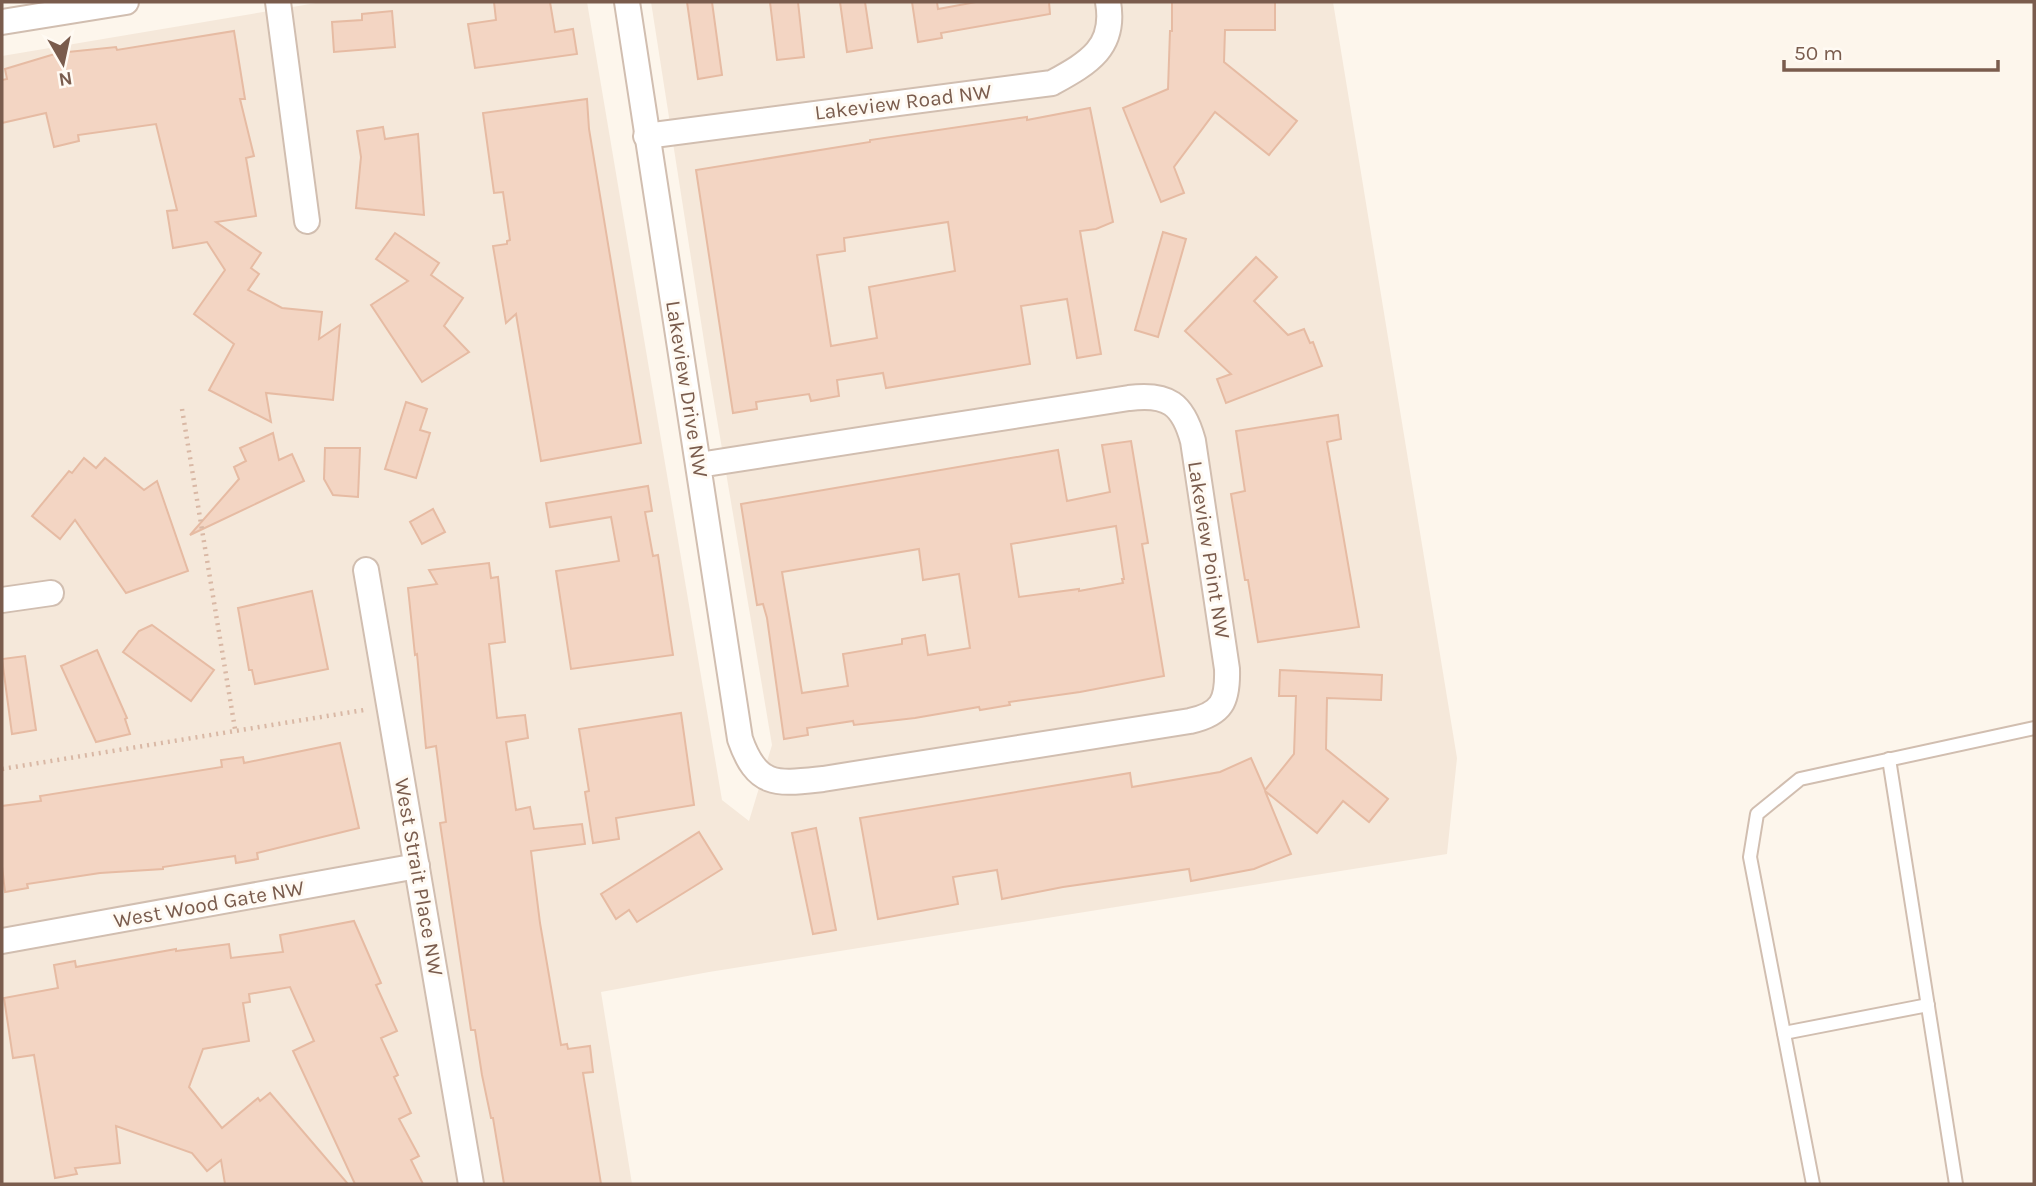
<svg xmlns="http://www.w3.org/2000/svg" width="2036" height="1186" font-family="Karla,sans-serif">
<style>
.residential{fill:#f5e8da}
.building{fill:#f3d5c3;stroke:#e6bba3;stroke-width:2;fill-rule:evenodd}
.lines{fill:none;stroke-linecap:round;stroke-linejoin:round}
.service-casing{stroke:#d1beb0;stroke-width:16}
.minor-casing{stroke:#d1beb0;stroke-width:28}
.path{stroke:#d9b8a5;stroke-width:4.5;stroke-dasharray:2 5;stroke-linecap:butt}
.service{stroke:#fff;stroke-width:12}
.minor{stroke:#fff;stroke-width:24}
.labels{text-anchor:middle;stroke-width:6;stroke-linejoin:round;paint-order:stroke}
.street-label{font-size:21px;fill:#7a5c4d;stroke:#fffaf3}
</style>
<rect width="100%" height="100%" fill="#fdf6ec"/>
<polygon class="residential" points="322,2 587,2 722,800 749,821 772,745 706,354 651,2 1333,2 1457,758 1447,854 709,972 601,992 632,1184 2,1184 2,56"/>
<g class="building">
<polygon points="494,2 550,2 555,32 573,29 577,54 475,68 468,24 496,20"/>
<polygon points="687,2 712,2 722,75 698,79"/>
<polygon points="770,2 798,2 804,57 777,60"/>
<polygon points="840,2 865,2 872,48 847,52"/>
<polygon points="912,2 937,2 938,9 976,2 1049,2 1050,14 941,33 942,38 918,42"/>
<polygon points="1172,2 1275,2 1275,30 1225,30 1224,62 1297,121 1269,155 1215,112 1174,167 1184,193 1161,202 1123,108 1168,89 1170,31 1172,31"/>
<polygon points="392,11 395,47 334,52 332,22 362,20 362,14"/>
<polygon points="234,31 245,99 240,99 254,156 246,158 256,216 216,222 261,253 251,268 259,274 248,290 282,308 322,312 319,339 340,325 333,400 266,393 271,422 209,390 234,344 194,314 225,270 207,242 173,248 167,211 177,210 156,124 78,135 79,141 54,147 46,113 2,123 2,80 7,79 5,69 58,53 116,47 117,50"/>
<polygon points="587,99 589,129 641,443 541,461 516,314 506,323 493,246 507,244 507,241 510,240 503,192 494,193 483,113"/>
<path d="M1090,108l23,114 -17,7 -16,2 21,123 -24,4 -10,-59 -46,7 9,58 -144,24 -3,-15 -46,7 2,16 -28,5 -2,-7 -53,8 1,7 -24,4 -37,-243 174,-28v-2l157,-23v3zM948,222l7,49 -86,16 8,51 -46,8 -14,-91 28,-4 -1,-13z"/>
<polygon points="383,127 385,139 418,134 424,215 356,208 361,157 357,131"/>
<polygon points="1163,232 1186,239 1158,337 1135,330"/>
<polygon points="395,233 439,263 431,275 463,298 444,326 469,352 422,382 371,305 408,281 376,259"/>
<polygon points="1256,257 1277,277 1254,301 1288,335 1304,329 1310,343 1313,342 1322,366 1226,403 1217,379 1231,374 1185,331"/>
<polygon points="406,402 427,409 420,430 430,433 416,478 385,469"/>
<polygon points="1338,415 1341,439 1327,442 1359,627 1258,642 1248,580 1245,580 1231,494 1245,491 1236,431"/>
<polygon points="273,433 279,460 292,454 304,481 190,535 239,479 234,467 246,461 240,448"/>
<path d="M1131,441l17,102 -6,1 22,132 -84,16 -71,10 1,3 -30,5 -1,-3 -64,11 -61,7 -1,-4 -46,7 1,7 -24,4 -17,-121 -4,-14 -6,1 -16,-101 317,-54 9,51 43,-9 -8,-47zM1116,526l8,53h-2l1,4 -44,8v-2l-60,8 -8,-53zM919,549l4,31 36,-6 11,74 -42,7 -3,-20 -23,4v5l-59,10 5,32 -46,7 -20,-121z"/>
<polygon points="325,448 360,448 358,497 333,495 324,479"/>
<polygon points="84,458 96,468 105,458 144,490 157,481 188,571 126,593 75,520 60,539 32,516 69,471 72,473"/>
<polygon points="648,486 652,511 645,512 653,556 658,555 673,655 571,669 556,571 619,561 611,517 550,527 546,503"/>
<polygon points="433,509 445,532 422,544 410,522"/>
<polygon points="489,563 491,578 498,577 505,642 489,644 497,718 525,715 528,738 506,742 516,810 530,807 534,829 582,824 585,844 531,851 540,923 561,1045 567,1044 568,1049 590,1046 593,1072 583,1073 601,1184 504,1184 493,1118 491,1118 482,1075 475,1030 471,1030 440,823 446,822 436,746 426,748 417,654 415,655 408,588 437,584 429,570"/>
<polygon points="312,591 328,669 255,684 252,670 249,670 238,608"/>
<polygon points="152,625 214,670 191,701 123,652 139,631"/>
<polygon points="97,650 127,718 125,719 130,734 96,742 61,666"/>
<polygon points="25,656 36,730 12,734 2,659"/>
<polygon points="1280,670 1382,675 1381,700 1327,698 1326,749 1388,799 1369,822 1343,801 1317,833 1265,791 1291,854 1254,869 1191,881 1189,869 1063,887 1002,899 997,870 953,877 958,904 878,919 860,818 1130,773 1132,787 1220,772 1251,758 1265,790 1294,754 1296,696 1279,696"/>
<polygon points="681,713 694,805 616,818 619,839 593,843 585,792 589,791 579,729"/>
<polygon points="340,743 359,828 257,853 258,859 236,863 235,856 163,867 163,869 100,873 27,884 28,888 5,892 2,866 2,806 41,801 40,796 222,767 221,760 243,757 244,763"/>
<polygon points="816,828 836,930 813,934 792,833"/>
<polygon points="699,832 722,869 637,922 629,910 616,919 601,894"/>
<polygon points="354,921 381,983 376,985 397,1031 381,1038 398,1075 394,1077 411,1113 399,1119 419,1156 411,1160 423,1184 355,1184 293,1051 314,1041 290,987 249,994 250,1002 243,1003 249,1041 203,1049 189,1087 222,1128 258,1098 260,1101 270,1093 348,1184 225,1184 221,1160 207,1171 192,1153 116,1126 120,1163 75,1168 77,1174 55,1178 34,1055 13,1058 4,998 58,988 54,965 75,961 76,967 176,949 176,951 229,944 231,958 283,952 280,935"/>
</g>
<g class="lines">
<g class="service-casing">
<g id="service">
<polyline points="1889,759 1956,1184"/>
<polyline points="1784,1033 1928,1005"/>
<polyline points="1813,1184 1750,857 1757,814 1800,779 2034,728"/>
</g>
</g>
<g class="minor-casing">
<g id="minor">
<polyline points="278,2 307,221"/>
<path d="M627,2l113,737c17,49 37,45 83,40l367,-58c32,-7 38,-20 37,-52l-34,-228c-10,-37 -25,-48 -64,-43l-430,67"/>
<polyline points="2,22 126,2"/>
<path d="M646,136l406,-53c36,-20 64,-35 56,-81"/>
<polyline points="366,570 471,1184"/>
<polyline points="2,600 51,593"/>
<polyline points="2,941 417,866"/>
</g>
</g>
<g class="path">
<polyline points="182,409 235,729"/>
<polyline points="2,769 364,710"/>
</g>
<use href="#service" class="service"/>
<use href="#minor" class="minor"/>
</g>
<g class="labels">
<g class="street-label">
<text transform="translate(903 102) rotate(-7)" y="7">Lakeview Road NW</text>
<text transform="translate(687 389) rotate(81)" y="7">Lakeview Drive NW</text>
<text transform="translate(1209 550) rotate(81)" y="7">Lakeview Point NW</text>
<text transform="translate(419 877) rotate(80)" y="7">West Strait Place NW</text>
<text transform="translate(209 904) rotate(-10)" y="7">West Wood Gate NW</text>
</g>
</g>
<rect width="2036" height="1186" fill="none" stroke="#7a5c4d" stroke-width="7"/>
<g transform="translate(63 63) rotate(171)" stroke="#fffaf3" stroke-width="5" paint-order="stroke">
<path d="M0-5L12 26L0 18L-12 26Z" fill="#7a5c4d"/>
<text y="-10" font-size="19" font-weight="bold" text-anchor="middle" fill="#7a5c4d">N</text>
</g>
<path d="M1784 60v10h214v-10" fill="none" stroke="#7a5c4d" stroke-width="3.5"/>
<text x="1794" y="60" font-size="21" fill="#7a5c4d" stroke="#fffaf3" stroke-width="5" paint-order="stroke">50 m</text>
</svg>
